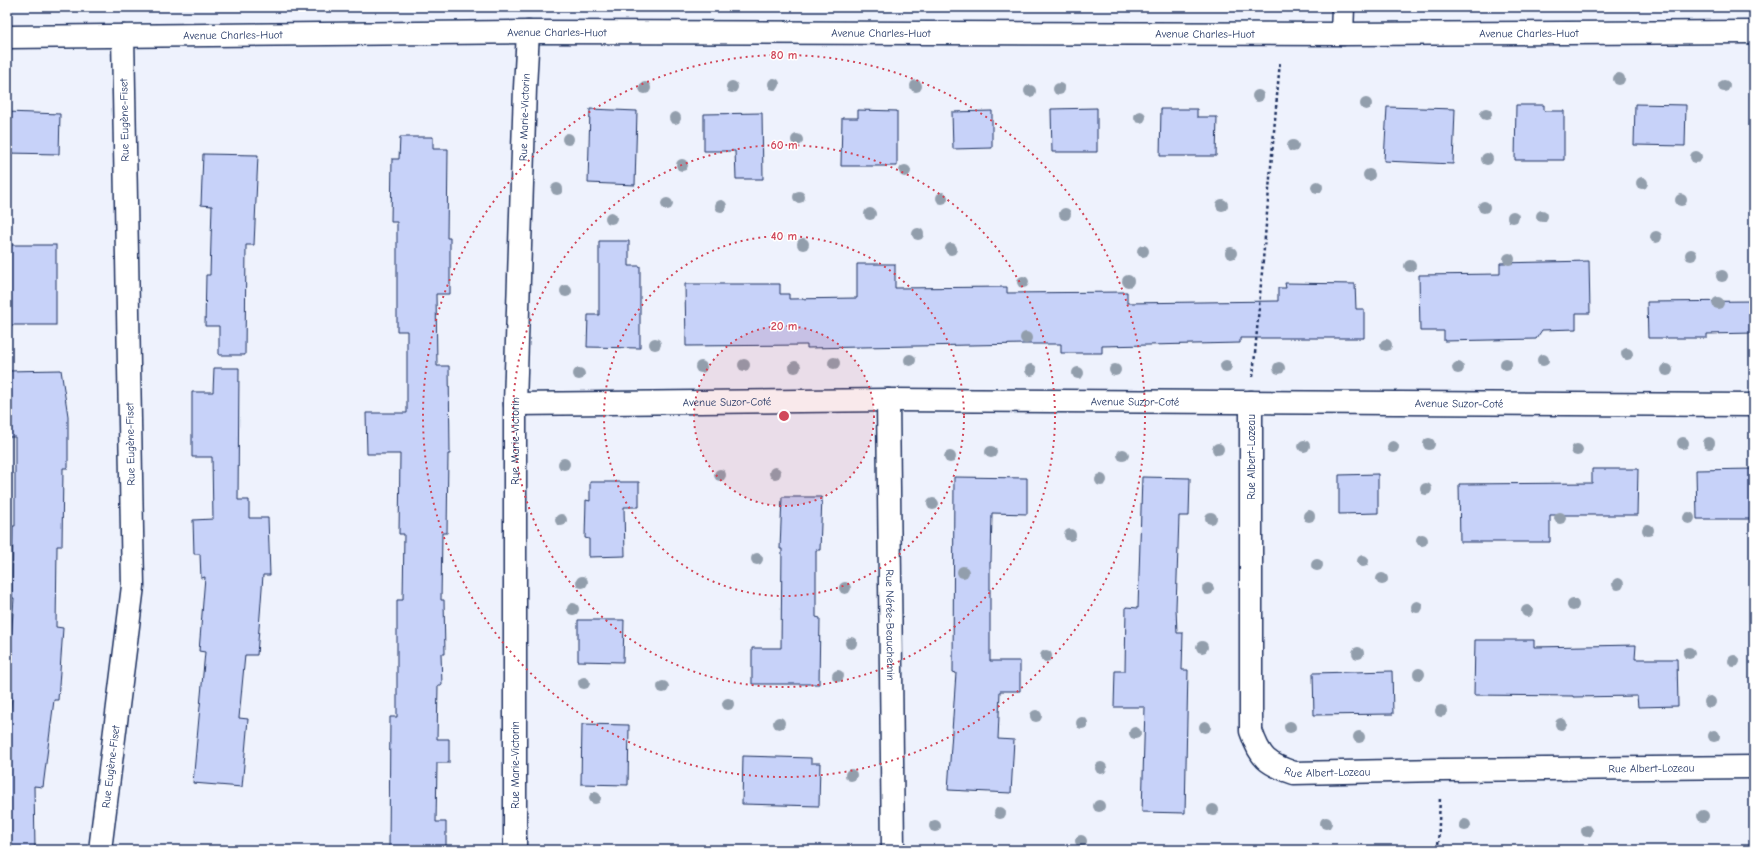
<svg xmlns="http://www.w3.org/2000/svg" width="1761" height="857" font-family="'Comic Neue',sans-serif">
<style>
.building{fill:#c7d2f9;stroke:#1b2f5e}
.lines{fill:none;stroke-linecap:round;stroke-linejoin:round}
.minor-casing{stroke:#1b2f5e;stroke-width:25}
.path{stroke:#1b2f5e;stroke-width:2.5;stroke-dasharray:3 3;stroke-linecap:butt}
.minor{stroke:#fff;stroke-width:22}
.tree{fill:#929eac}
.ring{fill:none;stroke:#d1495b;stroke-width:2;stroke-dasharray:2 4}
.labels{text-anchor:middle;stroke-width:3;stroke-linejoin:round;paint-order:stroke}
.street-label{font-size:11px;fill:#1b2f5e;stroke:#fff}
.centre{fill:#d1495b;stroke:#fff;stroke-width:2}
.ring-label{font-size:12px;text-anchor:middle;font-weight:bold;fill:#d1495b;stroke:#fff;stroke-width:3;stroke-linejoin:round;paint-order:stroke}
</style>
<rect width="100%" height="100%" fill="#eef2fd"/>
<filter id="ink" filterUnits="userSpaceOnUse"><feTurbulence type="fractalNoise" baseFrequency=".025" numOctaves="2"/><feDisplacementMap in="SourceGraphic" scale="8" xChannelSelector="R" yChannelSelector="G"/><feConvolveMatrix kernelMatrix="1 2 1 2 8 2 1 2 1" color-interpolation-filters="sRGB"/></filter>
<g filter="url(#ink)">
<g class="building">
<polygon points="1635,104 1686,105 1685,146 1634,145"/>
<polygon points="1516,105 1544,105 1544,111 1564,111 1564,160 1515,160"/>
<polygon points="1387,107 1455,109 1453,164 1384,161"/>
<polygon points="1097,108 1097,152 1052,152 1051,109"/>
<polygon points="590,109 637,111 635,185 588,183"/>
<polygon points="1161,109 1197,109 1197,117 1217,117 1216,156 1160,156"/>
<polygon points="858,110 897,111 897,166 841,166 842,118 858,118"/>
<polygon points="992,111 992,148 953,149 952,112"/>
<polygon points="7,112 60,114 59,154 7,153"/>
<polygon points="762,113 763,179 736,179 735,151 704,151 704,114"/>
<polygon points="400,137 433,137 433,149 448,149 447,238 450,238 450,294 436,294 437,366 449,366 450,454 448,454 447,533 442,533 441,600 444,600 445,654 441,654 442,685 438,685 437,739 449,739 449,763 437,763 436,822 446,822 446,850 389,850 390,717 397,717 397,600 403,600 404,534 399,534 400,454 367,454 366,413 407,413 407,331 397,331 397,222 391,222 392,159 399,159"/>
<polygon points="203,154 258,155 254,245 246,245 245,355 219,355 219,326 205,326 206,275 210,275 212,206 201,205"/>
<polygon points="599,241 629,241 629,266 640,266 640,348 587,347 588,315 599,315"/>
<rect x="7" y="245" width="49" height="80"/>
<polygon points="1589,261 1590,313 1576,313 1576,329 1542,330 1536,339 1444,341 1444,331 1420,331 1419,275 1500,274 1500,263"/>
<polygon points="857,264 895,264 895,288 1007,287 1007,293 1127,292 1127,303 1278,301 1278,288 1286,288 1285,283 1355,284 1356,309 1364,309 1364,338 1240,338 1240,343 1102,346 1102,353 1061,353 1061,344 1025,344 807,348 807,345 686,346 685,284 780,284 780,294 789,294 789,299 857,298"/>
<polygon points="1754,301 1754,333 1707,334 1707,338 1648,338 1647,302"/>
<polygon points="214,368 239,368 238,500 249,500 249,518 268,518 270,575 263,575 257,655 245,655 239,718 248,719 242,787 193,783 205,652 199,651 205,577 201,578 200,554 194,554 193,520 213,519 212,457 192,457 192,392 213,392"/>
<polygon points="61,370 68,416 68,468 63,468 62,546 57,546 56,627 63,628 58,700 54,700 43,787 34,786 35,850 7,850 7,746 12,697 7,697 14,598 12,598 13,526 15,526 15,437 7,437 7,371"/>
<polygon points="1592,469 1638,469 1637,515 1550,515 1550,542 1460,542 1459,484 1592,483"/>
<polygon points="1754,469 1754,519 1697,519 1696,470"/>
<polygon points="1378,474 1378,513 1339,514 1339,475"/>
<polygon points="954,477 1027,478 1027,514 992,513 991,562 990,562 990,661 1020,661 1020,691 1000,691 998,739 1014,740 1011,793 948,790 956,673 953,672"/>
<polygon points="1142,477 1190,478 1189,516 1179,516 1176,608 1177,633 1183,633 1182,670 1188,670 1185,813 1142,812 1145,707 1114,707 1115,671 1125,671 1126,607 1138,608"/>
<polygon points="590,482 639,482 639,507 624,507 625,556 589,557 589,539 585,538 586,500 590,501"/>
<polygon points="782,497 822,497 820,550 816,550 816,617 820,618 819,684 752,684 752,648 781,648 782,549 780,549"/>
<polygon points="578,620 624,620 623,662 578,661"/>
<polygon points="1475,640 1534,640 1534,647 1636,645 1635,659 1677,659 1678,706 1638,707 1637,696 1573,697 1573,696 1474,695"/>
<polygon points="1392,671 1393,714 1314,715 1313,673"/>
<polygon points="582,724 629,725 628,785 581,784"/>
<polygon points="743,756 811,758 811,763 820,763 819,806 742,804"/>
</g>
<g class="lines">
<g class="minor-casing">
<g id="minor">
<polyline points="1342,34 1343,7"/>
<path id="s1" d="M7,37l521,-5 814,2 412,-2"/>
<path id="s2" d="M888,400l5,450"/>
<path id="s3" d="M1251,402v329c9,27 16,33 43,42l147,-3 313,-3"/>
<path id="s4" d="M515,404l373,-4 866,5"/>
<path id="s5" d="M100,850l33,-264 -10,-550"/>
<path id="s6" d="M515,850v-446l10,-316 3,-56"/>
</g>
</g>
<g class="path">
<polyline points="1253,377 1280,61"/>
<polyline points="1438,850 1440,796"/>
</g>
<use href="#minor" class="minor"/>
</g>
<g class="tree">
<circle cx="1619" cy="79" r="6"/>
<circle cx="774" cy="84" r="6"/>
<circle cx="916" cy="86" r="6"/>
<circle cx="1724" cy="86" r="6"/>
<circle cx="732" cy="87" r="6"/>
<circle cx="645" cy="88" r="6"/>
<circle cx="1059" cy="89" r="6"/>
<circle cx="1030" cy="91" r="6"/>
<circle cx="1258" cy="96" r="6"/>
<circle cx="1366" cy="104" r="6"/>
<circle cx="1486" cy="114" r="6"/>
<circle cx="1140" cy="117" r="6"/>
<circle cx="675" cy="118" r="6"/>
<circle cx="568" cy="139" r="6"/>
<circle cx="797" cy="140" r="6"/>
<circle cx="1293" cy="146" r="6"/>
<circle cx="1696" cy="157" r="6"/>
<circle cx="1487" cy="159" r="6"/>
<circle cx="682" cy="165" r="6"/>
<circle cx="905" cy="171" r="6"/>
<circle cx="1369" cy="175" r="6"/>
<circle cx="1642" cy="183" r="6"/>
<circle cx="1317" cy="187" r="6"/>
<circle cx="557" cy="189" r="6"/>
<circle cx="799" cy="197" r="6"/>
<circle cx="942" cy="198" r="6"/>
<circle cx="1681" cy="200" r="6"/>
<circle cx="667" cy="204" r="6"/>
<circle cx="1222" cy="205" r="6"/>
<circle cx="721" cy="206" r="6"/>
<circle cx="1484" cy="207" r="6"/>
<circle cx="870" cy="214" r="6"/>
<circle cx="1065" cy="214" r="6"/>
<circle cx="1542" cy="216" r="6"/>
<circle cx="1513" cy="217" r="6"/>
<circle cx="611" cy="218" r="6"/>
<circle cx="918" cy="234" r="6"/>
<circle cx="1656" cy="237" r="6"/>
<circle cx="803" cy="244" r="6"/>
<circle cx="951" cy="249" r="6"/>
<circle cx="1143" cy="251" r="6"/>
<circle cx="1231" cy="253" r="6"/>
<circle cx="1691" cy="255" r="6"/>
<circle cx="1509" cy="259" r="6"/>
<circle cx="1410" cy="266" r="6"/>
<circle cx="1722" cy="276" r="6"/>
<circle cx="1128" cy="281" r="6"/>
<circle cx="1023" cy="282" r="6"/>
<circle cx="566" cy="291" r="6"/>
<circle cx="1718" cy="303" r="6"/>
<circle cx="1026" cy="338" r="6"/>
<circle cx="655" cy="344" r="6"/>
<circle cx="1386" cy="345" r="6"/>
<circle cx="1627" cy="354" r="6"/>
<circle cx="910" cy="360" r="6"/>
<circle cx="1543" cy="360" r="6"/>
<circle cx="834" cy="363" r="6"/>
<circle cx="1506" cy="364" r="6"/>
<circle cx="744" cy="365" r="6"/>
<circle cx="1226" cy="366" r="6"/>
<circle cx="701" cy="367" r="6"/>
<circle cx="795" cy="367" r="6"/>
<circle cx="1279" cy="368" r="6"/>
<circle cx="1458" cy="368" r="6"/>
<circle cx="1031" cy="370" r="6"/>
<circle cx="1115" cy="370" r="6"/>
<circle cx="1667" cy="370" r="6"/>
<circle cx="1078" cy="373" r="6"/>
<circle cx="579" cy="374" r="6"/>
<circle cx="1683" cy="443" r="6"/>
<circle cx="1709" cy="443" r="6"/>
<circle cx="1429" cy="444" r="6"/>
<circle cx="1304" cy="446" r="6"/>
<circle cx="1393" cy="447" r="6"/>
<circle cx="1218" cy="449" r="6"/>
<circle cx="1577" cy="450" r="6"/>
<circle cx="991" cy="452" r="6"/>
<circle cx="1123" cy="455" r="6"/>
<circle cx="950" cy="457" r="6"/>
<circle cx="564" cy="464" r="6"/>
<circle cx="775" cy="473" r="6"/>
<circle cx="720" cy="475" r="6"/>
<circle cx="1101" cy="480" r="6"/>
<circle cx="1426" cy="489" r="6"/>
<circle cx="933" cy="504" r="6"/>
<circle cx="1309" cy="516" r="6"/>
<circle cx="1211" cy="518" r="6"/>
<circle cx="1560" cy="518" r="6"/>
<circle cx="1689" cy="518" r="6"/>
<circle cx="561" cy="520" r="6"/>
<circle cx="1648" cy="530" r="6"/>
<circle cx="1070" cy="535" r="6"/>
<circle cx="1422" cy="540" r="6"/>
<circle cx="757" cy="559" r="6"/>
<circle cx="1363" cy="561" r="6"/>
<circle cx="1317" cy="565" r="6"/>
<circle cx="963" cy="572" r="6"/>
<circle cx="1382" cy="579" r="6"/>
<circle cx="582" cy="582" r="6"/>
<circle cx="1618" cy="584" r="6"/>
<circle cx="845" cy="588" r="6"/>
<circle cx="1208" cy="589" r="6"/>
<circle cx="1573" cy="605" r="6"/>
<circle cx="1417" cy="607" r="6"/>
<circle cx="573" cy="609" r="6"/>
<circle cx="1527" cy="611" r="6"/>
<circle cx="851" cy="643" r="6"/>
<circle cx="1202" cy="647" r="6"/>
<circle cx="1358" cy="653" r="6"/>
<circle cx="1689" cy="653" r="6"/>
<circle cx="1046" cy="656" r="6"/>
<circle cx="1734" cy="661" r="6"/>
<circle cx="1419" cy="674" r="6"/>
<circle cx="838" cy="676" r="6"/>
<circle cx="584" cy="683" r="6"/>
<circle cx="663" cy="687" r="6"/>
<circle cx="1710" cy="702" r="6"/>
<circle cx="728" cy="704" r="6"/>
<circle cx="1441" cy="711" r="6"/>
<circle cx="1036" cy="716" r="6"/>
<circle cx="779" cy="723" r="6"/>
<circle cx="1082" cy="723" r="6"/>
<circle cx="1561" cy="724" r="6"/>
<circle cx="1205" cy="727" r="6"/>
<circle cx="1290" cy="727" r="6"/>
<circle cx="1135" cy="733" r="6"/>
<circle cx="1714" cy="736" r="6"/>
<circle cx="1359" cy="737" r="6"/>
<circle cx="1101" cy="768" r="6"/>
<circle cx="851" cy="775" r="6"/>
<circle cx="595" cy="798" r="6"/>
<circle cx="1099" cy="806" r="6"/>
<circle cx="1213" cy="810" r="6"/>
<circle cx="1000" cy="813" r="6"/>
<circle cx="1703" cy="816" r="6"/>
<circle cx="1326" cy="823" r="6"/>
<circle cx="1465" cy="825" r="6"/>
<circle cx="935" cy="826" r="6"/>
<circle cx="1587" cy="831" r="6"/>
<circle cx="1081" cy="841" r="6"/>
</g>
</g>
<circle cx="784" cy="416" r="90" fill="#d1495b" fill-opacity=".12"/>
<g class="ring">
<circle cx="784" cy="416" r="90"/>
<circle cx="784" cy="416" r="180"/>
<circle cx="784" cy="416" r="271"/>
<circle cx="784" cy="416" r="361"/>
</g>
<g class="labels">
<g class="street-label">
<text dy="4" stroke="none"><textPath href="#s1" startOffset="550">Avenue Charles-Huot</textPath></text>
<text dy="4" stroke="none"><textPath href="#s1" startOffset="874">Avenue Charles-Huot</textPath></text>
<text dy="4" stroke="none"><textPath href="#s1" startOffset="1198">Avenue Charles-Huot</textPath></text>
<text dy="4" stroke="none"><textPath href="#s1" startOffset="1522">Avenue Charles-Huot</textPath></text>
<text dy="4" stroke="none"><textPath href="#s1" startOffset="226">Avenue Charles-Huot</textPath></text>
<text dy="4" stroke="none"><textPath href="#s6" startOffset="733">Rue Marie-Victorin</textPath></text>
<text transform="translate(124 120) rotate(-91)" y="4">Rue Eugène-Fiset</text>
<text dy="4" stroke="none"><textPath href="#s4" startOffset="212">Avenue Suzor-Coté</textPath></text>
<text dy="4" stroke="none"><textPath href="#s4" startOffset="620">Avenue Suzor-Coté</textPath></text>
<text dy="4" stroke="none"><textPath href="#s4" startOffset="944">Avenue Suzor-Coté</textPath></text>
<text dy="4" stroke="none"><textPath href="#s6" startOffset="409">Rue Marie-Victorin</textPath></text>
<text transform="translate(130 444) rotate(-91)" y="4">Rue Eugène-Fiset</text>
<text transform="translate(1251 457) rotate(-90)" y="4">Rue Albert-Lozeau</text>
<text dy="4" stroke="none"><textPath href="#s2" startOffset="225">Rue Nérée-Beauchemin</textPath></text>
<text transform="translate(515 765) rotate(-90)" y="4">Rue Marie-Victorin</text>
<text dy="4" stroke="none"><textPath href="#s5" startOffset="84">Rue Eugène-Fiset</textPath></text>
<text dy="4" stroke="none"><textPath href="#s3" startOffset="750">Rue Albert-Lozeau</textPath></text>
<text dy="4" stroke="none"><textPath href="#s3" startOffset="426">Rue Albert-Lozeau</textPath></text>
</g>
</g>
<circle cx="784" cy="416" r="6" class="centre"/>
<g class="ring-label">
<text x="784" y="59">80 m</text>
<text x="784" y="149">60 m</text>
<text x="784" y="240">40 m</text>
<text x="784" y="330">20 m</text>
</g>
<rect width="1761" height="857" fill="none" stroke="#fff" stroke-width="24"/>
<rect x="12" y="12" width="1737" height="833" fill="none" stroke="#1b2f5e" stroke-width="1.5" filter="url(#ink)"/>
</svg>
